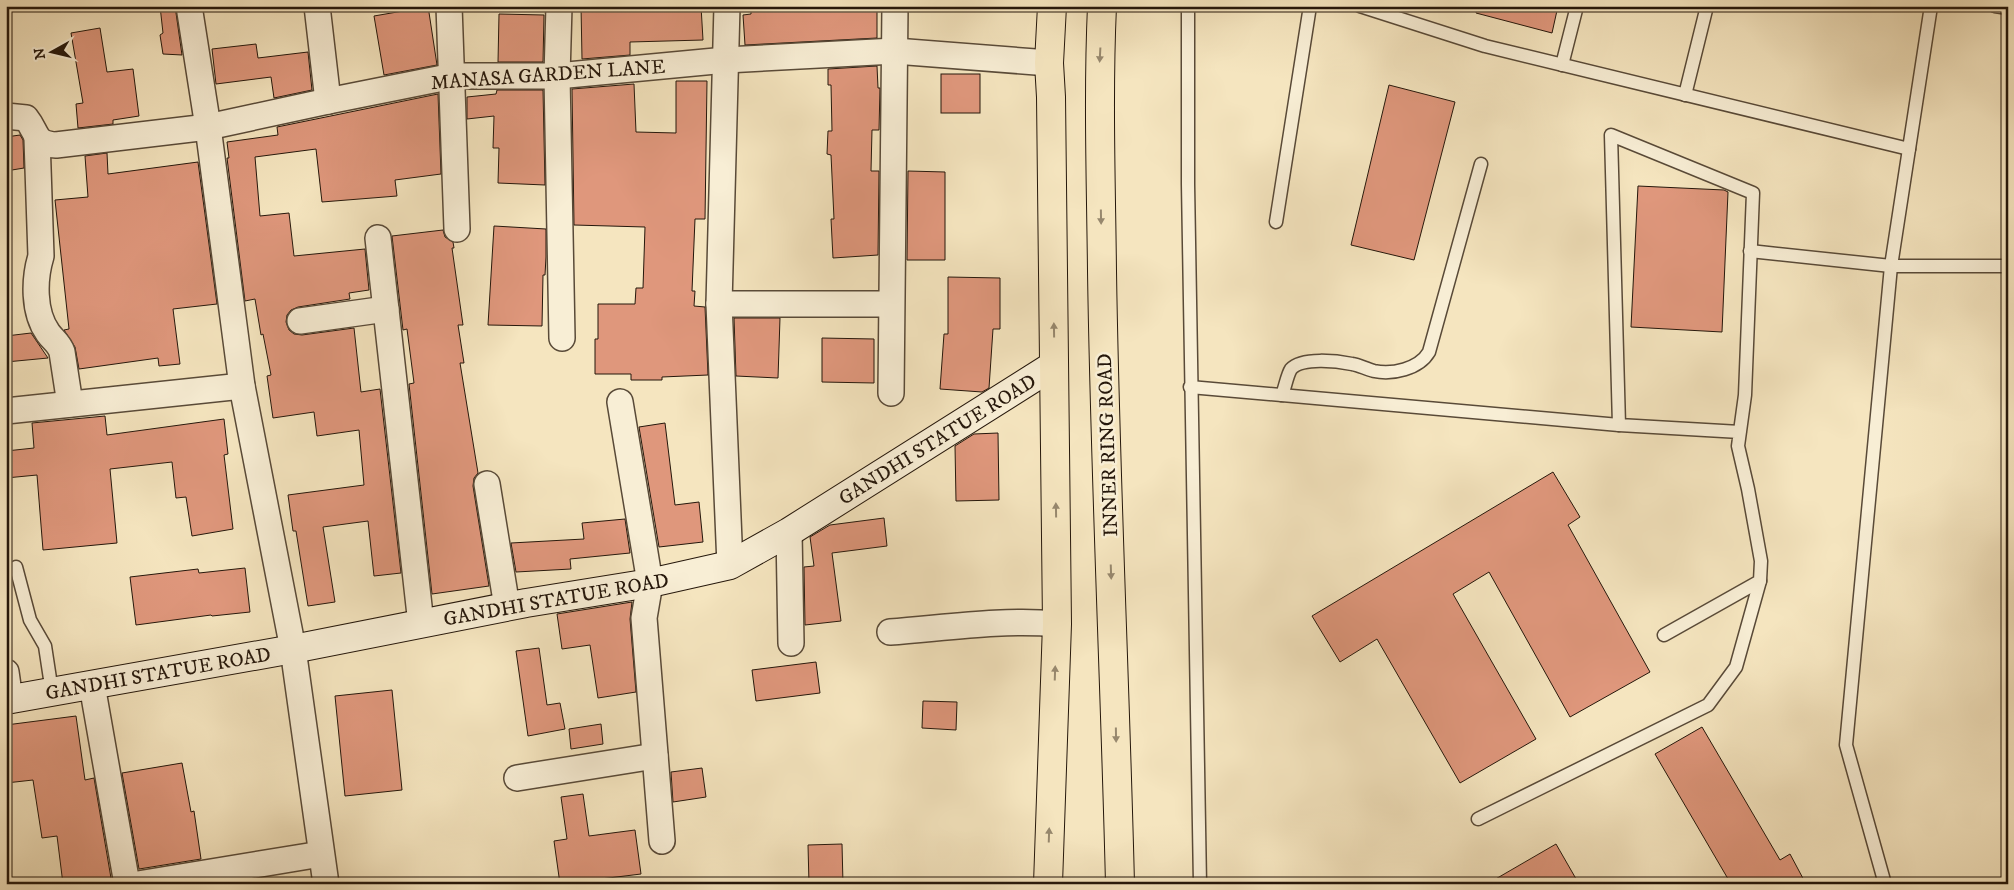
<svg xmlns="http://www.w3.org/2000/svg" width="2014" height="890" font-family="'IM FELL DW Pica',serif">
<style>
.building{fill:#df977c;stroke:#25170b}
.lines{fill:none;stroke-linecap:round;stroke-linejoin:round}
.lane-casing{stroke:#594a38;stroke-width:15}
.street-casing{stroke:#594a38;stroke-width:28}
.secondary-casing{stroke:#25170b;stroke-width:30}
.highway-casing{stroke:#25170b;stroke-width:30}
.lane{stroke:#f8eed5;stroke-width:12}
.street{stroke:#f8eed5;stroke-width:25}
.secondary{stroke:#f8eed5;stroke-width:28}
.highway{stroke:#f5e5bf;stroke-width:28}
.oneway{fill:#97886e}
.labels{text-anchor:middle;stroke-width:5;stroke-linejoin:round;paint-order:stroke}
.street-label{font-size:20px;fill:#25170b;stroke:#f8eed5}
</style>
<rect width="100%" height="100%" fill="#f5e5bf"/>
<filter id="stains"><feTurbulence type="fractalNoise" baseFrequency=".004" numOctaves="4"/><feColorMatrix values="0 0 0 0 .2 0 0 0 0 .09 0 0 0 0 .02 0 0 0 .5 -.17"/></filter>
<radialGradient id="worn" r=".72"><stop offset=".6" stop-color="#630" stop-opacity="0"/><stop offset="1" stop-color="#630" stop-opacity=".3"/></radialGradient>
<g class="building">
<polygon points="160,6 175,6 182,55 163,54 160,35 163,33"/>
<polygon points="416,6 428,6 437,65 384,75 374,16 403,11 403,8"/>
<polygon points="581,6 701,6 703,40 630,42 630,55 582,59"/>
<polygon points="751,6 877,6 877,38 745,45 743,15 751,14"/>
<polygon points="1477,6 1558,6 1552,33 1476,13"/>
<polygon points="499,14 544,15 543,62 498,62"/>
<polygon points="100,28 107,72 133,69 139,116 113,120 113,124 78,128 76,104 83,103 71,33"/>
<polygon points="256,44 258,58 308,52 312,90 274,98 271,77 216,84 212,49"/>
<polygon points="877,66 878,88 880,88 879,130 872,130 871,171 879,171 878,255 833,258 831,219 834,219 831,155 827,154 828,131 832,131 831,85 828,85 828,69"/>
<rect x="941" y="74" width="39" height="39"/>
<polygon points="676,81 707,81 705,219 695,219 692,291 695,291 694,306 705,307 708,375 662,377 662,380 631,380 631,374 595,374 595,339 598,339 598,304 635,304 636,288 643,288 645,227 574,225 572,89 634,84 636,132 676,133"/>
<polygon points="1389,85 1455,102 1414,260 1351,245"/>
<polygon points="497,90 543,90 545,185 498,183 499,148 493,148 494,116 467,119 467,97 496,94"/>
<polygon points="438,94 441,174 395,180 397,196 322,202 316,149 255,157 260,216 289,213 294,256 365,249 369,290 349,293 350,299 298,307 291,310 287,315 286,322 289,330 294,334 302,335 354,328 361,392 380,389 401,573 374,576 368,521 323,527 335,602 308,606 296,531 293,531 288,495 364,485 359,430 317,436 314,412 273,418 267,376 271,375 263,334 261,335 255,299 245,301 227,158 229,158 227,142 278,135 277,127"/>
<polygon points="20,135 23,140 24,168 6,171 6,137"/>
<polygon points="107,153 108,174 198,162 217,304 173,309 180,364 159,366 158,358 79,369 75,347 64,330 69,329 55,200 88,197 85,156"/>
<polygon points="908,171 945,172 945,260 907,260"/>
<polygon points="1638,186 1724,190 1728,192 1722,332 1631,327"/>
<polygon points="494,226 546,229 546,257 545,275 543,275 542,326 488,325"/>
<polygon points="443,230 445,237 453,242 454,248 452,248 463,325 458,325 464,363 460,363 478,473 474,478 473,486 489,586 432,594 409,384 414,383 407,329 403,330 392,236"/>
<polygon points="948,277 1000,278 1000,329 993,329 989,388 982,392 940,389 944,334 948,334"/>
<polygon points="734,318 780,318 778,378 736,376"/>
<polygon points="31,333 48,358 6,362 6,336"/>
<polygon points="822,338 874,339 874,383 822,382"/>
<polygon points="105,416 107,435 224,419 228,454 224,455 233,529 192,536 186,497 176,498 172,462 110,469 117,543 43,550 37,475 6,478 6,451 34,448 32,423"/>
<polygon points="665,423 675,505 699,502 703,542 659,547 639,427"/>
<polygon points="998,433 999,500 956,501 955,446 974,434"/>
<polygon points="1553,472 1580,517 1568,525 1650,672 1570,717 1489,572 1453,594 1536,739 1460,783 1377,639 1340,662 1312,616"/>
<polygon points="884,518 887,546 832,553 841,621 805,625 804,567 814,566 810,537 830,525"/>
<polygon points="625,519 630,553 570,559 571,569 516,572 511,543 584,539 582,523"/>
<polygon points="245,568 250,612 212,616 211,615 136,625 130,577 198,569 199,573"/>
<polygon points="632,602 630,619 636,692 598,698 590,645 562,649 557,614"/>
<polygon points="539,648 547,705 560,703 565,729 528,736 516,651"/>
<polygon points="816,662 820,693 756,701 752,670"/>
<polygon points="392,690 402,790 345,796 335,696"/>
<polygon points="923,701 957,702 956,730 922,728"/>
<polygon points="76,716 85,780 94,778 112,884 63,884 57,836 42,838 33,780 6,783 6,725"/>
<polygon points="601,724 603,744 571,749 569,729"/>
<polygon points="1702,727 1780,860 1790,854 1806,884 1731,884 1655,754"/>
<polygon points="182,763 191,812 194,811 201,859 139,869 122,773"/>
<polygon points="702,768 706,797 673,802 671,772"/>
<polygon points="583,794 589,836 635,830 641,874 560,884 554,841 567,839 561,797"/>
<polygon points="842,844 843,884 809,884 808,845"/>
<polygon points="1556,844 1579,884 1487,884"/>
</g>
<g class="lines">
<g class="lane-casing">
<g id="lane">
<polyline points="1188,6 1188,184 1200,884"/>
<polyline points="1360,6 1485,46 1909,149"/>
<polyline points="1995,6 2008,8"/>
<polyline points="1562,65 1577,6"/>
<polyline points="1685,95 1707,6"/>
<polyline points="1276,222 1310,6"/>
<polyline points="1750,251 1891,266 2008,266"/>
<polyline points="1190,387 1619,425"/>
<path d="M1282,395c3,-7 5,-20 9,-26 11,-12 46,-8 61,-5 7,1 14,5 22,7 18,4 45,-2 55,-19l52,-188"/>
<polyline points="16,567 30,620 45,646 52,692"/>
<polyline points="1664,635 1760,581 1761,561 1748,489 1738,446 1745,395 1753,193 1611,135 1619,425 1740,432"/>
<polyline points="1478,819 1708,705 1736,667 1760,581"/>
<polyline points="1885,884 1846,745 1891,266 1931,6"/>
</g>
</g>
<g class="street-casing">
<g id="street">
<polyline points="189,6 208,127 242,386 293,649 326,884"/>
<polyline points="317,6 328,101"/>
<polyline points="449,6 457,229"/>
<polyline points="559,6 557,76 562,338"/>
<polyline points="727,6 719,304 730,565"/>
<path d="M6,116l20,2c12,15 8,26 30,27l152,-18 120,-26 125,-25h104l169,-16 169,-9 154,12"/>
<path d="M37,139l4,117c-7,23 -8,56 7,77 5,7 11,10 14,19l8,52"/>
<polyline points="378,238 421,624"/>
<polyline points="719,304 891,304"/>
<polyline points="300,321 386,309"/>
<polyline points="891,393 895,6"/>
<polyline points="620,402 650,583 644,618 662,841"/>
<polyline points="6,411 242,386"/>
<polyline points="487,484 507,607"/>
<polyline points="789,532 791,643"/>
<path d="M890,632c55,-4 112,-13 167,-8"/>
<polyline points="6,672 10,700"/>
<polyline points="92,685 127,884"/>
<polyline points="517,778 655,756"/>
<polyline points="138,884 321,854"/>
</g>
</g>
<g class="secondary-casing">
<polyline id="secondary" points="6,700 293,649 526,603 650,583 730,565 789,532 1054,365"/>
</g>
<g class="highway-casing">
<g id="highway">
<path d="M1102,6c-4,88 -1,177 0,265 3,204 13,408 18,613"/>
<polyline points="1048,884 1057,624 1051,97 1049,63 1052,6"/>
</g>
</g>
<use href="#lane" class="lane"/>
<use href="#street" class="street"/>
<use href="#secondary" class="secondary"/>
<use href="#highway" class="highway"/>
</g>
<defs><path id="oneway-solid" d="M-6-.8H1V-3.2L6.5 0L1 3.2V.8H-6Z" transform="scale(1.25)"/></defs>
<g class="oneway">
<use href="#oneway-solid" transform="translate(1100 55) rotate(93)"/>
<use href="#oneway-solid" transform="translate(1101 217) rotate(89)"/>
<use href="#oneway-solid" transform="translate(1054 330) rotate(-91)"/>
<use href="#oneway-solid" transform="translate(1056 510) rotate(-91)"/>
<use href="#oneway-solid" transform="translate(1111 572) rotate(88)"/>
<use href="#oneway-solid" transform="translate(1055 673) rotate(-88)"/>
<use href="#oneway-solid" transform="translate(1116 735) rotate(89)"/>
<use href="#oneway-solid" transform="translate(1049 835) rotate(-88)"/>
</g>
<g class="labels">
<g class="street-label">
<text transform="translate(548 74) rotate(-4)" y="7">MANASA GARDEN LANE</text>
<text transform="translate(937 439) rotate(-32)" y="7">GANDHI STATUE ROAD</text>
<text transform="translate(1107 445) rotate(-92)" y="7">INNER RING ROAD</text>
<text transform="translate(556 599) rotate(-10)" y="7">GANDHI STATUE ROAD</text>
<text transform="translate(158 673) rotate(-10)" y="7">GANDHI STATUE ROAD</text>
</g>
</g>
<rect width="2014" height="890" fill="none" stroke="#f5e5bf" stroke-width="25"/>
<rect x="8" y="8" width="1999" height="875" fill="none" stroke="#25170b" stroke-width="2.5"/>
<rect x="12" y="12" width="1989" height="865" fill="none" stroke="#25170b"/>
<g transform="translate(52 52) rotate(262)" stroke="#f8eed5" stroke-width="4" paint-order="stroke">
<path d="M0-4L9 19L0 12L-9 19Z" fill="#25170b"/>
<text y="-8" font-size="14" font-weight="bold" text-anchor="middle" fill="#25170b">N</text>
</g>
<rect width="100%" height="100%" filter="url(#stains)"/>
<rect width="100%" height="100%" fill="url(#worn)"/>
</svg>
